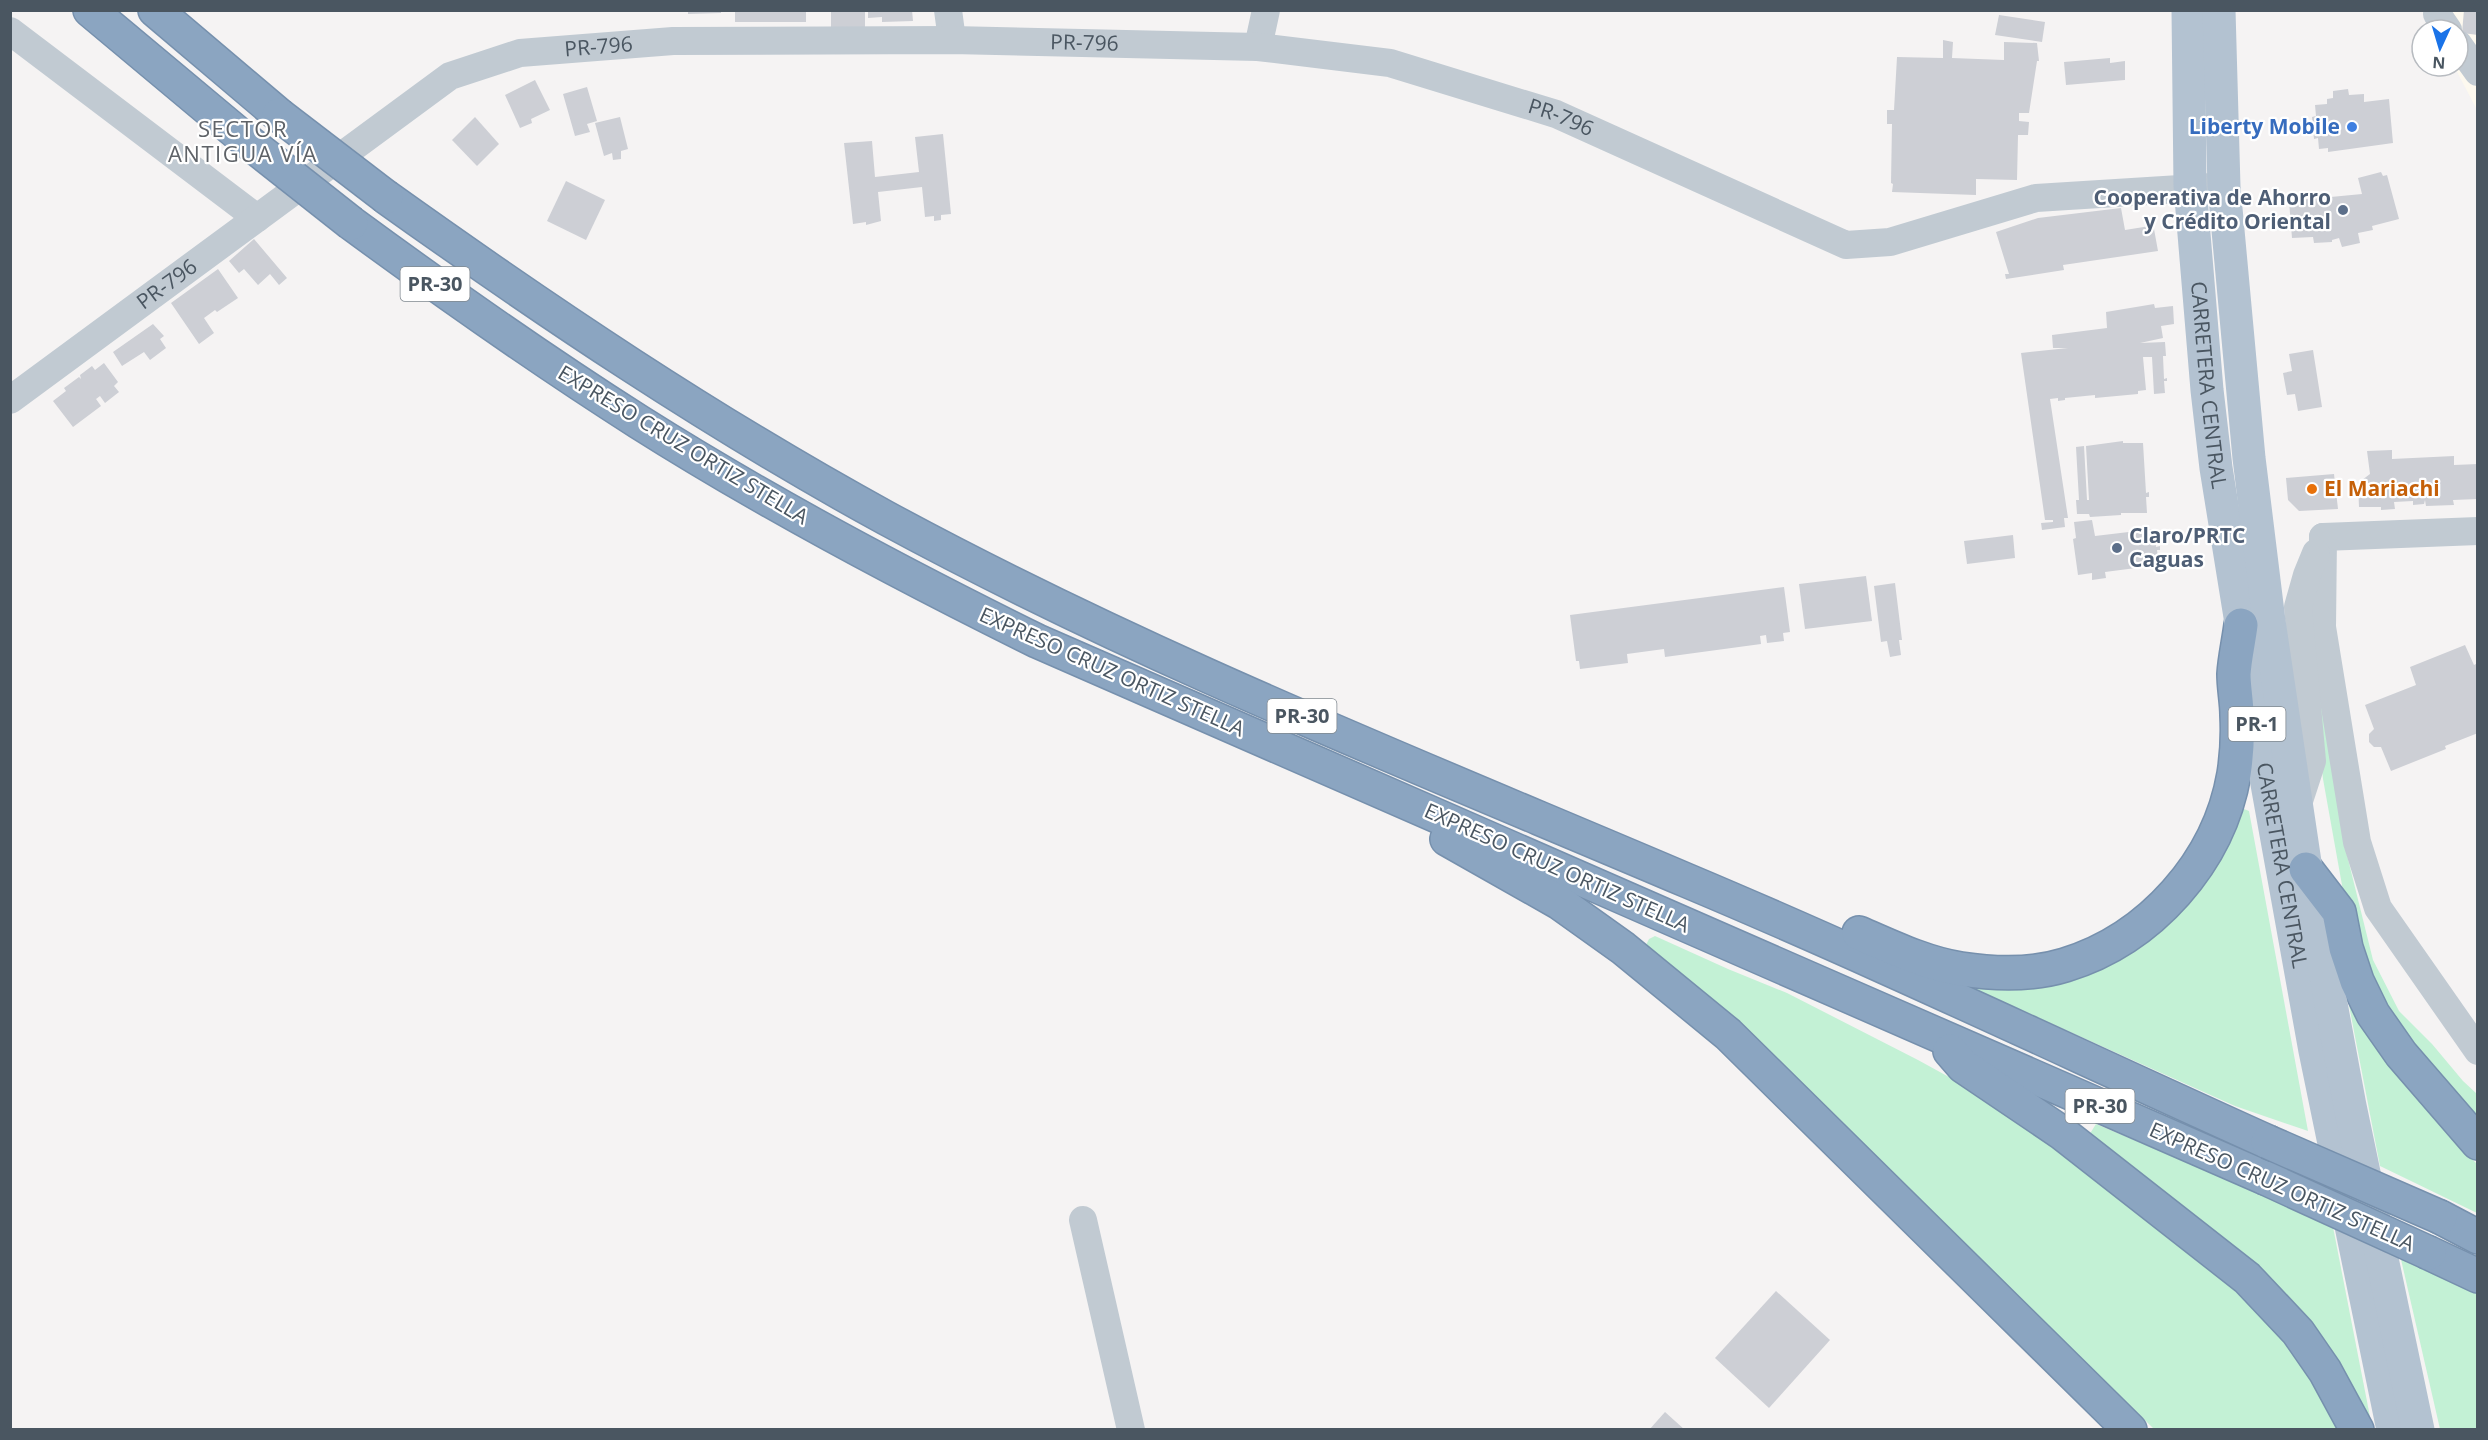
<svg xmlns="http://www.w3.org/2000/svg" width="2488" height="1440" font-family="'Open Sans',sans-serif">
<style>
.commercial{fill:#fdf9ef}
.green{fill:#c3f1d5}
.building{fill:#cdcfd5}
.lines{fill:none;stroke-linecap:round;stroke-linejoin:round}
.highway-casing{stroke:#7690ad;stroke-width:36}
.minor{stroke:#c1cad2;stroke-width:28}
.major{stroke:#b3c2d1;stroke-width:33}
.highway{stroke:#8ba5c1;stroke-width:33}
.highway-bridge-casing{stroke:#7690ad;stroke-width:36;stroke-linecap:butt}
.highway-bridge{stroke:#8ba5c1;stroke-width:33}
.shop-dot{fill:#3f7fe0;stroke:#fff;stroke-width:2}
.service-dot{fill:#5c6f8a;stroke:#fff;stroke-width:2}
.food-dot{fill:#e8710a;stroke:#fff;stroke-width:2}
.labels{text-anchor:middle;stroke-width:4.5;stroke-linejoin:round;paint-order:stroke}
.shield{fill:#fff;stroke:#808990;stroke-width:1.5}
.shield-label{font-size:20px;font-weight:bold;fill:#4a5661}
.street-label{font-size:21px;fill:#4a5661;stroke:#fff}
.shop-label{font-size:21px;font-weight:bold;fill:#366cbe;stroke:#fff;text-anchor:end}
.service-label{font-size:21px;font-weight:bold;fill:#4e5e75;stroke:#fff;text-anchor:end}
.food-label{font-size:21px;font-weight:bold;fill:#c56008;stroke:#fff;text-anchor:start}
.neighbourhood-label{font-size:22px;letter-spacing:1.5px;fill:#5f6368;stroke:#fff}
</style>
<rect width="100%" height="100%" fill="#f5f3f3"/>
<polygon class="commercial" points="2425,11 2477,11 2477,110 2454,66 2458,66"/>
<g class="green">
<polygon points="2308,613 2344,843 2373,960 2399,1011 2432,1044 2463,1081 2477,1094 2477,1133 2387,1019 2347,913 2323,779 2306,625"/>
<polygon points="2244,809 2249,811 2308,1131 2235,1106 1963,984 2065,981 2238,811"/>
<polygon points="1655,936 1728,969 1787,993 1918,1060 1969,1088 2011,1116 2068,1159 2082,1165 2236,1286 2285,1338 2343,1429 2154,1429 2049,1326 1645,947 1649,939"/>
<path d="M2347,995c40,64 76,116 130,169v49l-97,-47z"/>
<polygon points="2096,1124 2325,1220 2333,1227 2372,1427 2086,1140"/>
<polygon points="2400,1255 2477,1289 2477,1429 2440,1429"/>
</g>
<g class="building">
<polygon points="688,10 721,10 721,13 688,14"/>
<rect x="735" y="10" width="71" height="12"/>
<polygon points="831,10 865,10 865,27 831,28"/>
<polygon points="868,10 912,10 913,21 882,22 882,17 868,18"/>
<polygon points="2464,10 2478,10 2478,35 2462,33"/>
<polygon points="1999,15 2045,22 2042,42 1995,35"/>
<polygon points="1943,40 1953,42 1952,58 2004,60 2004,42 2037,43 2039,61 2037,61 2029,113 2019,113 2019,121 2029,122 2028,135 2018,135 2017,180 1976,179 1976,195 1892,192 1893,184 1891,183 1892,124 1887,124 1887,110 1894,110 1897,57 1943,58"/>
<polygon points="2110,58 2110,63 2125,61 2125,80 2066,85 2064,62"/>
<polygon points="535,80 550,110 531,119 532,123 520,128 505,95"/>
<polygon points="587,87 597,121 587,124 590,132 575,136 563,94"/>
<polygon points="2348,89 2349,95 2364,94 2364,102 2389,99 2393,143 2328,152 2328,148 2319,149 2318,138 2314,139 2312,117 2316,116 2315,105 2327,104 2327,99 2333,98 2333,91"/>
<polygon points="475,117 499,144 477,166 452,140"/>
<polygon points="620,117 628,149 621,151 621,159 613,160 612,153 604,156 595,123"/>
<polygon points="943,134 951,214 941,215 941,220 934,221 934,216 925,217 922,187 878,192 881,221 866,225 866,222 853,224 844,143 872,141 875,177 919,172 915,137"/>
<polygon points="2381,172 2383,176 2387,175 2399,219 2372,226 2373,230 2358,233 2360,243 2342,247 2339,238 2332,240 2332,242 2314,243 2313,237 2292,238 2289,201 2362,194 2358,178"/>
<polygon points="566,181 605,200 586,240 547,221"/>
<polygon points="2121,208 2125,230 2150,226 2151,230 2154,229 2158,251 2063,265 2064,270 2006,279 2005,274 2009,274 1996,232 2038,218"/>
<polygon points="254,239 287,278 279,285 270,274 258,285 244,269 239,273 229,261"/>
<polygon points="218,269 238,298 217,312 215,310 204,318 214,333 199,344 171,303"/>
<polygon points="2154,304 2155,308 2173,306 2174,324 2161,326 2163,338 2140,343 2165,342 2166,356 2163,356 2164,379 2167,378 2167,381 2164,381 2165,393 2154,394 2152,357 2143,357 2146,390 2138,391 2138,394 2095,398 2095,395 2065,398 2065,400 2058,401 2058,398 2050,399 2068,518 2064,518 2065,527 2042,530 2041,523 2053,522 2053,520 2045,520 2021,353 2068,348 2053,348 2052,335 2107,328 2106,312"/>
<polygon points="153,324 164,336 160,339 166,348 150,360 144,352 122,366 113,352"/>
<polygon points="2313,350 2322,407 2298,411 2295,394 2287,395 2283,373 2292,371 2289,354"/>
<polygon points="104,363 118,382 114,386 119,392 105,403 100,396 96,399 101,406 73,427 53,401 66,391 64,388 79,377 81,379 80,375 92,366 95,370"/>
<polygon points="2123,441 2123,443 2143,443 2146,493 2149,492 2149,497 2146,497 2147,513 2121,513 2121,515 2090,517 2089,514 2077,514 2076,500 2079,500 2076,447 2084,446 2087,500 2089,500 2086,446"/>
<polygon points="2392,450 2392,459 2454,456 2454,465 2478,464 2478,499 2453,500 2454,505 2426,506 2425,500 2424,504 2413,505 2413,501 2394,502 2395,509 2381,510 2381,507 2359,507 2358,483 2370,474 2367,451"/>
<polygon points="2334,474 2338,509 2299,511 2288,500 2286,478"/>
<polygon points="2092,520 2095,536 2154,529 2156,547 2160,546 2160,550 2157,550 2159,565 2105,572 2106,578 2092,580 2092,573 2078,575 2073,539 2076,538 2074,522"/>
<polygon points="2013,535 2015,558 1967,564 1964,541"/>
<polygon points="1866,576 1872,621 1805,629 1799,584"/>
<polygon points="1895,583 1902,640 1899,640 1901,655 1890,657 1887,641 1881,642 1874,586"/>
<polygon points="1784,587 1790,632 1783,633 1784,641 1767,643 1766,635 1760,636 1761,644 1665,657 1664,649 1627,654 1628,663 1580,669 1579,661 1576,661 1570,615"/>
<polygon points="2465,645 2474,665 2478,663 2478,733 2445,746 2446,749 2391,771 2381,747 2374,747 2369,742 2369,734 2374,729 2365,705 2416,685 2410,667"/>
<polygon points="1776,1291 1830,1340 1769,1408 1715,1358"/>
<polygon points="1665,1412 1685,1430 1649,1430"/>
</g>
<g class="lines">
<g class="highway-casing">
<g id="highway">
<polyline points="90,10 242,137"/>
<polyline points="155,10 279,115"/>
<path d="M386,197c161,115 326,226 500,321 258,140 532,248 802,363 195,82 387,174 580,261"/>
<path d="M351,223c94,69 189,136 288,199 128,81 262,152 398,219l1228,537"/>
<polyline points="1447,839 1560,903 1623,948 1728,1034 2130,1430"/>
<polyline points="2306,869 2339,912 2346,948 2357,981 2373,1014 2401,1054 2478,1143"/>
<path d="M1859,933c32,14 68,31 102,36 33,5 72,6 104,-4 85,-26 154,-103 169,-191 3,-19 4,-40 3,-59 0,-13 -3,-27 -3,-41 1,-16 5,-33 7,-49"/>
<polyline points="1950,1051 1963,1066 2062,1133 2247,1278 2298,1332 2325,1371 2357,1430"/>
<polyline points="2440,1217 2478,1237"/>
<polyline points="2429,1253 2478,1276"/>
</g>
</g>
<g class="minor">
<polyline points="948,10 952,40"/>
<polyline points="2437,14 2448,30"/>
<polyline points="10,31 257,218"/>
<polyline points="2458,44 2478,72"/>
<polyline points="1258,47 1266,10"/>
<path id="s1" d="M10,400l440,-324 70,-23 153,-12 279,-1 306,7 132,16 166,51 290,131 44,-3 146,-44 176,-11"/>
<polyline points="2323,537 2322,627 2357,842 2378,908 2478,1051"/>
<polyline points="2323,537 2478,531"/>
<polyline points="2297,807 2312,761 2298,607 2307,575 2316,553"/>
<polyline points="1083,1220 1131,1430"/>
</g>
<g class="major">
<path id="s2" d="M2188,10l2,176 17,204 9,78 51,316 48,267 78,379"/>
<polyline points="2219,10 2224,187 2249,458 2269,621 2306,869 2350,1106 2418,1430"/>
</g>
<use href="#highway" class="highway"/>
<g class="highway-bridge-casing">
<g id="highway-bridge">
<polyline points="279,115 386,197"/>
<polyline points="242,137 351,223"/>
<polyline points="2268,1142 2440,1217"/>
<polyline points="2265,1178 2429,1253"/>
</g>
</g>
<use href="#highway-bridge" class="highway-bridge"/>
</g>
<circle class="shop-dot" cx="2352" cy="127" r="6"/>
<g class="service-dot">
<circle cx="2343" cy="210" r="6"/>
<circle cx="2117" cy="548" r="6"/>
</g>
<circle class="food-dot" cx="2312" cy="489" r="6"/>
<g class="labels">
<g class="shield">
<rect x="400.5" y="267" width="69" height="34" rx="4.5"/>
<rect x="1267.5" y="699" width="69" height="34" rx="4.5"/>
<rect x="2228.5" y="707" width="57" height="34" rx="4.5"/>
<rect x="2065.5" y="1089" width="69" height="34" rx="4.5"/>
</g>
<g class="shield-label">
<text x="435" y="291">PR-30</text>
<text x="1302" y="723">PR-30</text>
<text x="2257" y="731">PR-1</text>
<text x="2100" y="1113">PR-30</text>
</g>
<g class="street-label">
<text dy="7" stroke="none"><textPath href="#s1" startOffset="1185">PR-796</textPath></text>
<text dy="7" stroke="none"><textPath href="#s1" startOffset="699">PR-796</textPath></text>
<text dy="7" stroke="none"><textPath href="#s1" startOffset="1671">PR-796</textPath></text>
<text dy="7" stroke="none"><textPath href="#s1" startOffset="195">PR-796</textPath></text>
<text dy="7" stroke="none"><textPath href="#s2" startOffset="376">CARRETERA CENTRAL</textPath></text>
<text transform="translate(683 445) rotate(31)" y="7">EXPRESO CRUZ ORTIZ STELLA</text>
<text transform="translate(1112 672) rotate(24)" y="7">EXPRESO CRUZ ORTIZ STELLA</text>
<text dy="7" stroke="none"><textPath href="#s2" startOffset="862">CARRETERA CENTRAL</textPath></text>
<text transform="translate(1557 868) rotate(24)" y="7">EXPRESO CRUZ ORTIZ STELLA</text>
<text transform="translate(2282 1187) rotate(24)" y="7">EXPRESO CRUZ ORTIZ STELLA</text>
</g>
<g class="shop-label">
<text x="2340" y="134">Liberty Mobile</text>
</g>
<g class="service-label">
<text x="2331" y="205">Cooperativa de Ahorro<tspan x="2331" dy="24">y Crédito Oriental</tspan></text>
<text x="2129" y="543" text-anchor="start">Claro/PRTC<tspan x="2129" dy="24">Caguas</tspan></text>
</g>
<g class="food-label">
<text x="2324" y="496">El Mariachi</text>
</g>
<g class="neighbourhood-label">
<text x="243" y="137">SECTOR<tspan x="243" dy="25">ANTIGUA VÍA</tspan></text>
</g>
</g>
<rect width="2488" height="1440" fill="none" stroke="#4a5661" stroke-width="24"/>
<g transform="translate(2440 48) rotate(184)"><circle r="28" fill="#ffffff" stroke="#b7bbc0" stroke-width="1.5"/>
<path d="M0-4.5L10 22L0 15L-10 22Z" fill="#1a73e8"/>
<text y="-9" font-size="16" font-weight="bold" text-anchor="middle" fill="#4a5661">N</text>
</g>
</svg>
